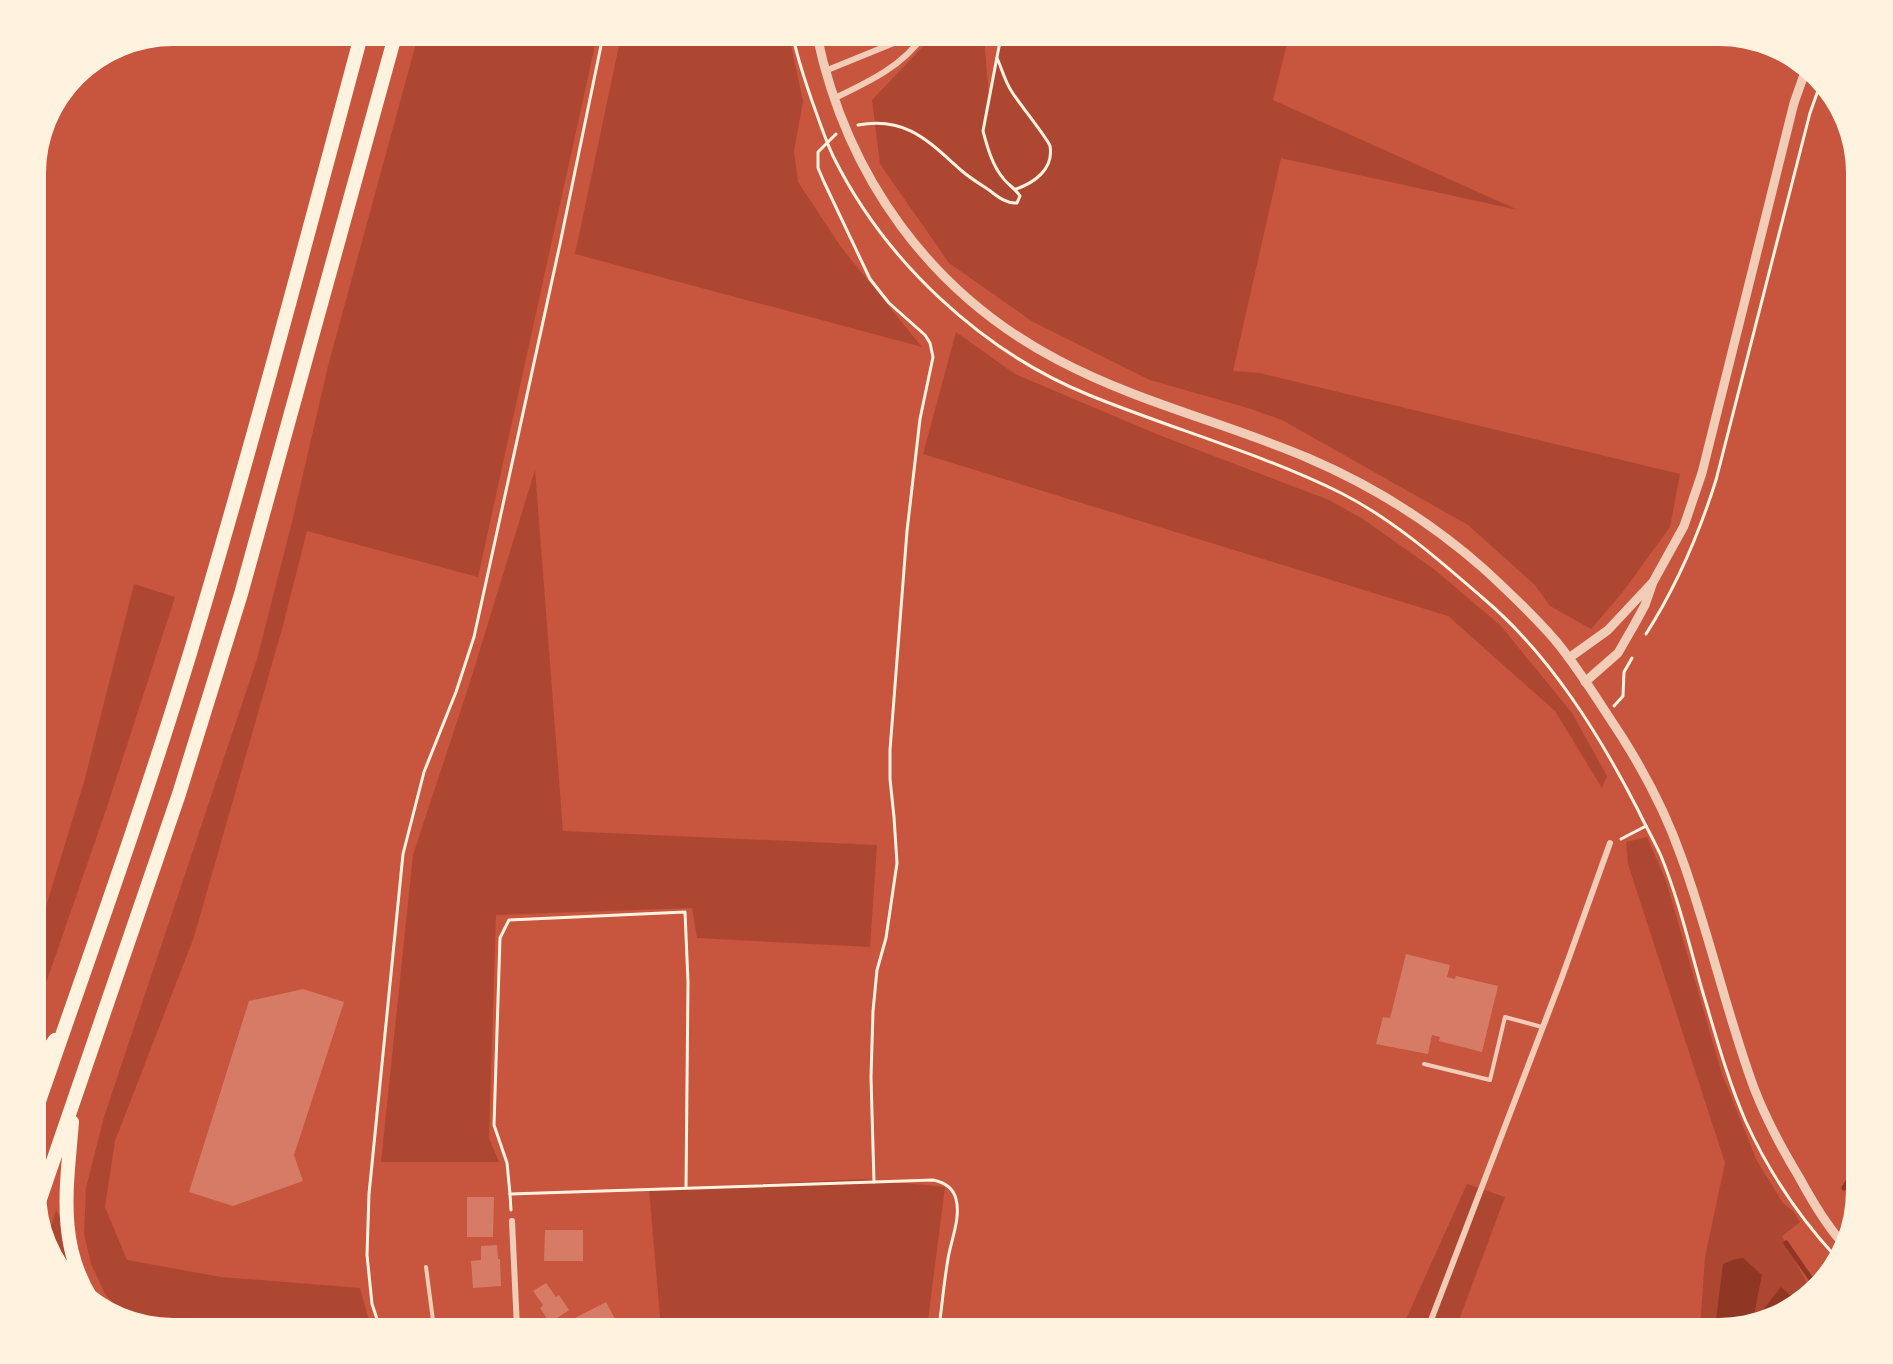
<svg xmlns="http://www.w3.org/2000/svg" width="1893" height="1364" font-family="'Times New Roman',serif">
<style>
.green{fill:#ae4732}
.water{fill:#8f3625}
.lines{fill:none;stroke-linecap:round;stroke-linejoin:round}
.stream{stroke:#8f3625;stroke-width:5}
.building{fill:#d67c66}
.path{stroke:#fff3e0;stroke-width:3}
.service{stroke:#f1ccb7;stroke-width:4}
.minor{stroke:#f1ccb7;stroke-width:6}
.tertiary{stroke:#f1ccb7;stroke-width:9}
.motorway{stroke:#fff3e0;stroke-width:14}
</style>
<rect width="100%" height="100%" fill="#c8553d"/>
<g class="green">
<polygon points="418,36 597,36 478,577 307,531 282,629 194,937 115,1141 105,1207 127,1260 221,1277 360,1288 371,1328 173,1328 119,1310 105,1294 91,1264 84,1234 86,1188 104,1117 257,659 292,522 328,366"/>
<polygon points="621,36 789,36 803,101 794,151 798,182 841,247 922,347 575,254"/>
<polygon points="933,36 984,36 989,100 1001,36 1289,36 1273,100 1518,210 1281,158 1233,371 1260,373 1680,474 1670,527 1622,593 1591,629 1550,606 1535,585 1468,525 1282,420 1248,408 1150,380 1033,322 949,263 880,164 872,100"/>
<polygon points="956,332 1015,374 1159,435 1329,500 1363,519 1435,570 1501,626 1572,713 1607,776 1602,788 1555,711 1448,616 923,454"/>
<polygon points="535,470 563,831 877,845 870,947 697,938 692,908 496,915 489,1138 499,1162 381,1162 413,855 470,682"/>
<polygon points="134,584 175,597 108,804 36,1012 36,939 84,782"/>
<polygon points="1647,837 1666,881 1722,1074 1757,1161 1783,1203 1793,1211 1800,1222 1782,1236 1810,1289 1781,1314 1719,1328 1700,1328 1705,1257 1725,1163 1628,864 1626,842"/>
<polygon points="865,1179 945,1187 927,1328 661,1328 649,1189"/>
<polygon points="1467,1184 1505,1197 1456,1328 1402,1328"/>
<path d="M56,1210c9,12 7,50 17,69l-23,-27 -3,-13z"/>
</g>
<g class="water">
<polygon points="1743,1258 1762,1275 1753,1320 1715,1328 1723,1264 1735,1259"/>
<polygon points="1781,1287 1796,1301 1781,1314 1755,1320"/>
</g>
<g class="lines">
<g class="stream">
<polyline points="1844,1188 1857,1166"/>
<polyline points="1786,1243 1815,1285"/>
</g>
</g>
<g class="building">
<polygon points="1406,954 1450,965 1447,977 1455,979 1456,976 1498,986 1482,1052 1439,1041 1440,1037 1432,1035 1428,1054 1376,1044 1383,1017 1390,1018"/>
<polygon points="303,989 344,1002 294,1155 303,1181 233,1206 189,1192 249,1001"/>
<polygon points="467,1197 494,1197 493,1237 467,1237"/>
<polygon points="545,1230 583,1230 583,1261 544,1261"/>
<polygon points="497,1245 498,1259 500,1259 501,1286 473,1288 471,1261 481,1260 481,1246"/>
<polygon points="546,1283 556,1297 559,1295 569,1310 550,1323 540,1308 543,1305 533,1291"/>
<polygon points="606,1302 620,1328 580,1328 575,1318"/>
</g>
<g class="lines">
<g class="path">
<path d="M793,36c4,22 12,44 19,65 7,19 13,38 21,55 52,105 148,195 256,239 83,34 171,58 252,98 53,27 98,67 143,106 66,56 115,135 154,211 7,15 16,30 23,46 18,44 29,92 42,137 13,43 25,88 43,129 22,48 53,95 89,134"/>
<path d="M997,58c5,11 8,24 15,34 6,10 36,47 38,54 4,23 -16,37 -34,43"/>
<path d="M858,125c49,-9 71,17 104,46 8,7 18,13 27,19 8,6 17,14 28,13l3,-7c-5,-8 -12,-11 -17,-18 -11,-13 -16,-32 -20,-47l18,-95"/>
<path d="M836,134l-18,18v16l6,14 46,97 19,24 36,32 5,8 3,14 -13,62 -13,112 -17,219v29l4,38 3,46 -11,75 -9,32 -4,41 -2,66 3,105 59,-2c10,2 20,7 23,19 5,19 -5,41 -8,60 -4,23 -6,46 -9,69"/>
<path d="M1646,634c30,-47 53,-100 70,-154l94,-367 10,-28"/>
<polyline points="1614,706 1623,696 1624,672 1632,658"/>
<polyline points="1621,839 1646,826"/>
<polyline points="510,1194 507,1163 494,1125 500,938 509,920 685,912 688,982 686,1187"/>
<polyline points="511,1210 510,1194 874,1182"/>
<polyline points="380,1328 372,1304 367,1255 369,1194 403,854 424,772 456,692 474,637 560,244 603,36"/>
</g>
<g class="service">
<polyline points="1424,1064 1490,1080 1505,1017 1542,1027"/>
<polyline points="426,1267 434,1328"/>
</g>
<g class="minor">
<polyline points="825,71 911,36"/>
<path d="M833,99c33,-16 69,-32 90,-63"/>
<polyline points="512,1221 517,1328"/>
<polyline points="1428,1328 1562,977 1610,843"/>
</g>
<g class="tertiary">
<path d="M817,36c30,141 113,257 241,324 79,42 168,63 250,98 63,27 124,65 176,111 25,23 49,46 71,71 25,30 45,64 67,97 24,38 44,76 59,119 28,76 45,156 73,232 12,31 28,61 45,89 12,22 25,45 41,63"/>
<polyline points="1569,658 1608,630 1652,583"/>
<polyline points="1585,682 1618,653 1633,627 1645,605 1653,582 1684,526 1702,473 1794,103 1806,69"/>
</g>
<g class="motorway">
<polyline points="36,1068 55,1040"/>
<path d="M36,1110c53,-153 108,-305 155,-460 61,-203 115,-409 170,-614"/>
<path d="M72,1122c-5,64 -16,122 21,179"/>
<polyline points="38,1205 179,794 241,594 395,36"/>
</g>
</g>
<path d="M0 0H1893V1364H0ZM173 46H1719A127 127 0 0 1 1846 173V1191A127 127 0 0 1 1719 1318H173A127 127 0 0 1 46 1191V173A127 127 0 0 1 173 46Z" fill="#fff3e0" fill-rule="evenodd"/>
</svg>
